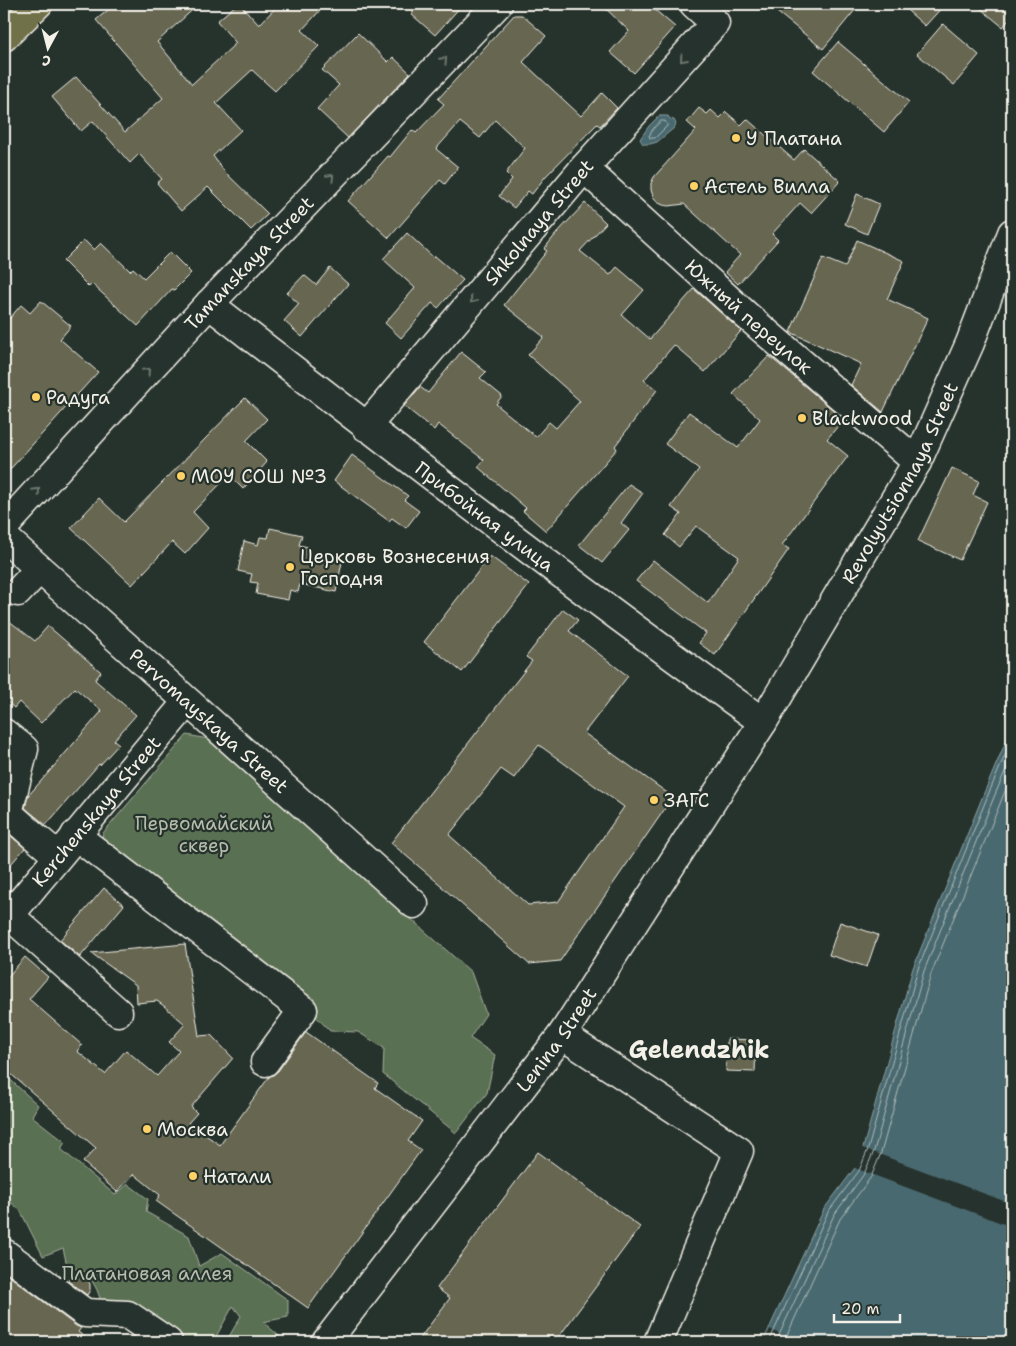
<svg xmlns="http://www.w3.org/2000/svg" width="1016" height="1346" font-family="'Shantell Sans',sans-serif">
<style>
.green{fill:#5a6f53;stroke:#a7b09e}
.water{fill:#49696f;stroke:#8d9f9f}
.pier{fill:#26332d}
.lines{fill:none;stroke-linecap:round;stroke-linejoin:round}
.shore{stroke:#b0bbb8;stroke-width:1}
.building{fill:#666651;stroke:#f4f1e8;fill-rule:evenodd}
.minor-casing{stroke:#f4f1e8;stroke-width:31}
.major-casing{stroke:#f4f1e8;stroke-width:31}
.minor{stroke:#26332d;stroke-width:28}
.major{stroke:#70704a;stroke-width:28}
.oneway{stroke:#6e766e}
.poi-dot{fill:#ffd166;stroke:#26332d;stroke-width:2}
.labels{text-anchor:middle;stroke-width:4.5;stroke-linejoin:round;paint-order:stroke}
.poi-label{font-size:19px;fill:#f4f1e8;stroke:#26332d;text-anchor:start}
.street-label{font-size:19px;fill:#f4f1e8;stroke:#26332d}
.park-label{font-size:19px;fill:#b6bdac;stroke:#26332d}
.district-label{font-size:24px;font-weight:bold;fill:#f4f1e8;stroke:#26332d}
</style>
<rect width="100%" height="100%" fill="#26332d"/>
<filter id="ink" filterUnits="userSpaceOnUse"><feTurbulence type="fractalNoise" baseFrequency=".02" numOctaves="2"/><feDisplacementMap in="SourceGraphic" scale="10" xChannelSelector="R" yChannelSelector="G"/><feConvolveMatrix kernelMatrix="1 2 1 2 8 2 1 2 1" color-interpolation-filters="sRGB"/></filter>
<g filter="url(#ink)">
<g class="green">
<polygon points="187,735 208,739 471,972 486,1014 470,1038 495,1055 487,1093 456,1133 383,1074 384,1048 358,1032 330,1031 303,1003 100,846 103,833"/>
<polygon points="4,1074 38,1105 32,1116 65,1142 61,1149 115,1195 128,1184 148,1199 146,1212 189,1236 199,1266 222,1253 288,1300 288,1317 263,1322 279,1336 274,1342 229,1342 227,1340 241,1316 233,1306 213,1342 179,1342 104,1309 97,1290 88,1273 67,1266 63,1248 43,1256 20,1210 4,1197"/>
</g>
<g class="water">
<polygon points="659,116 668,116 670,119 674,120 676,124 674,128 657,142 650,144 643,144 640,139 649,126"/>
<polygon points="1012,727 1012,1342 763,1342 824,1209 855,1168 863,1148 913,968 984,793"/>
</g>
<g class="pier">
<polygon points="860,1147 1012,1204 1012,1227 852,1167"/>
<polygon points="770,1329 796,1342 763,1342"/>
</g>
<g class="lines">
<g class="shore">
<polygon points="661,121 665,121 667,124 667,126 655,138 650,138 649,136 653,129"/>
<polyline points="769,1342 828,1212 859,1171 868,1149 918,969 988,795 1012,739"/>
<polyline points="776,1342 834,1215 864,1174 874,1151 924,971 994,797 1012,755"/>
<polyline points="784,1342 840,1219 871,1177 881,1153 931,974 1012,774"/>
</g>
</g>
<g class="building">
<polygon points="115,4 199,4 157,42 192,84 236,43 217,21 237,4 240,4 259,25 279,4 326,4 302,30 319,46 275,91 252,70 216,103 241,130 213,156 224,171 268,214 251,230 208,187 181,211 157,183 162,179 139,154 130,163 93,121 81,131 52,97 76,77 125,132 163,98 96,20"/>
<polygon points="420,4 463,4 435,35 411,14"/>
<polygon points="601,4 648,4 675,27 634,73 610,52 629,31"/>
<polygon points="767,4 860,4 823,49"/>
<polygon points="900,4 945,4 925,26"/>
<polygon points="975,4 1012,4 1012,16 1003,27"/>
<polygon points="514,15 522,15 546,36 523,62 581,116 602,93 617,108 600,126 597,124 545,177 532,194 528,191 514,208 499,196 512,179 506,173 525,148 495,120 480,138 460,122 436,149 458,167 445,184 440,180 389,238 348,201 388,156 390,157 412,130 416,133 444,104 438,99"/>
<polygon points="943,24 979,55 954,85 917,54"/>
<polygon points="358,33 388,62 393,57 410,73 348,138 317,109 339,85 322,70"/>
<polygon points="838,42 909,102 884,132 813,71"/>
<polygon points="699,108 707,114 711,110 720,118 726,112 741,125 747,119 794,160 804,149 840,181 811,213 800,203 772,234 778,240 738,284 725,272 740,255 684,204 669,206 663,205 657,202 653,196 651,190 651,183 654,177 696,130 687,122"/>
<polygon points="857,194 879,204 867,234 845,224"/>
<polygon points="585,203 606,223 580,251 610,275 617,267 644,290 622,315 650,339 694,289 741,331 705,372 674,345 644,380 657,390 615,446 617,449 546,531 523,511 526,508 478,467 484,460 438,424 434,430 404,406 420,387 428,393 461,352 486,372 480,378 502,396 496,404 536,437 549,422 556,428 580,401 528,355 544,337 504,305 547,251 544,249 557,233"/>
<polygon points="407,233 434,258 435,256 463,280 438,308 432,303 401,338 385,323 415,288 383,259"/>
<polygon points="84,240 94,250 101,243 130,271 133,268 144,278 170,252 191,273 174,290 172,289 138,326 92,284 89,287 63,261"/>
<polygon points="857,240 904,261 887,299 928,318 883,412 851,385 861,364 790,332 823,258 845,267"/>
<polygon points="330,268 348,284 302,337 284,321 299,304 287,293 304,275 316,285"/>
<polygon points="41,301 71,326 60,339 98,372 4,476 4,325 21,305 30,313"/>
<polygon points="769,356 844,419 827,439 848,456 782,545 789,549 715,655 699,643 706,633 636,581 653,560 708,603 739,557 696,526 679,547 665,535 681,514 671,507 699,469 665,444 689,412 738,448 760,419 733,394"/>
<polygon points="245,398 267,419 246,441 267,462 243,489 229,475 193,512 208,528 185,554 172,542 132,585 71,528 99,498 124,522"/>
<polygon points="352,455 408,496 404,500 419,511 406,528 392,518 389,521 334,481"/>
<polygon points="952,468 979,481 973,495 987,502 960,560 918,541"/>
<polygon points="629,484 643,493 621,523 629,530 602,563 579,545"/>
<polygon points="270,528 302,535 299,545 308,547 306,555 342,562 336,592 300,584 298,592 290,590 288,600 256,594 258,583 250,582 252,574 238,571 244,541 258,545 260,537 268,538"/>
<polygon points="490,556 529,585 462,672 424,642"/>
<path d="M563,609l15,11 -9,11 59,45 -44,57 89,64 -113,164 -31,3 -88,-78h1l-51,-43 141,-182 -6,-4zM539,745l85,62 -66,95 -30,3 -79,-70 52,-66 13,9z"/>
<polygon points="4,617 35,641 48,626 101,672 95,680 136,715 114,740 119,744 100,765 99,764 46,825 25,808 28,796 102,711 75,688 41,723 19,702 14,708 4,699"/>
<polygon points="4,830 25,848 4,872"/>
<polygon points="104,888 124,905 80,957 60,940"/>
<polygon points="840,922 878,935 867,967 829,955"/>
<polygon points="185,944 199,1036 211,1035 233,1058 191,1107 197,1113 188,1123 220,1145 269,1077 278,1071 306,1032 378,1083 375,1088 422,1121 408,1141 421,1150 308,1308 156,1201 160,1195 134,1174 117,1192 83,1162 96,1148 4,1068 4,981 25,957 48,977 29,999 82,1045 77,1051 105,1074 126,1050 157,1076 179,1051 169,1042 185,1024 164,1006 157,1001 137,1003 136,985 91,953"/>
<polygon points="727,1039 756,1040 755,1072 726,1071"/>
<polygon points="538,1152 640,1227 555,1342 417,1342 450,1298 437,1288"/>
<polygon points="4,1272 76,1326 81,1328 78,1332 91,1342 4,1342"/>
<polygon points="75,1275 82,1275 87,1279 90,1284 90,1290 87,1295 68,1281 69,1278"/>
</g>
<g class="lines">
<g class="minor-casing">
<g id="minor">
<path id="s1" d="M584,168l162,147 171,147"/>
<path id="s2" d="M209,304c182,142 366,283 554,418"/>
<path id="s3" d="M366,427l218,-259 131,-145 -21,-19"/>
<path id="s4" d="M4,527l205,-223 289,-300"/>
<path id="s5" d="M4,537l410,367"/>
<polyline points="18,592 30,579"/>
<polyline points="4,733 24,749 8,813 33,835 58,856"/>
<polyline points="75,835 303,1010 265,1062"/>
<polyline points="9,915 118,1012"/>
<path id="s6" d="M4,922l183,-220"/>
<polyline points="562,1035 739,1151 658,1342"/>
<polyline points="4,1253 85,1313 128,1315 168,1342"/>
<path id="s7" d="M326,1342l236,-307 201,-313 154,-260 53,-119 42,-110"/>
</g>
</g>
<g class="major-casing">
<polyline id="major" points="4,37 38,4"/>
</g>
<use href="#minor" class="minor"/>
<use href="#major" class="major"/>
</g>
<defs><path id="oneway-chevron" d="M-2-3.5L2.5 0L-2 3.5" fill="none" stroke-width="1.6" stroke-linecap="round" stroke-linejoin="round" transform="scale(1.25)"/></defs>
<g class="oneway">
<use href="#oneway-chevron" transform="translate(683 59) rotate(132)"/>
<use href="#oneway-chevron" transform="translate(444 60) rotate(-46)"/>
<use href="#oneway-chevron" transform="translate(331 177) rotate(-46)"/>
<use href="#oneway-chevron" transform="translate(473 300) rotate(130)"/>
<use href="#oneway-chevron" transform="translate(147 371) rotate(-47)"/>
<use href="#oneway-chevron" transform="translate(37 491) rotate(-47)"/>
</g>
</g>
<g class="poi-dot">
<circle cx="736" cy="138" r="5"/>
<circle cx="694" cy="186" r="5"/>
<circle cx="36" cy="397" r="5"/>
<circle cx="802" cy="418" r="5"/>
<circle cx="181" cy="476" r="5"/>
<circle cx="290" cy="567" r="5"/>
<circle cx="654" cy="800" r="5"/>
<circle cx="147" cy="1129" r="5"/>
<circle cx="193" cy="1176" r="5"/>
</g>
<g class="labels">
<g class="poi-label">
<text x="746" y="145">У Платана</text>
<text x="704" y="193">Астель Вилла</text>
<text x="46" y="404">Радуга</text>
<text x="812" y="425">Blackwood</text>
<text x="191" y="483">МОУ СОШ №3</text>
<text x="300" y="563">Церковь Вознесения<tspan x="300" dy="22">Господня</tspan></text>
<text x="664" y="807">ЗАГС</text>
<text x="157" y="1136">Москва</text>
<text x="203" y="1183">Натали</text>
</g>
<g class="street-label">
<text dy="7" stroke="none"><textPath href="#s3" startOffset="268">Shkolnaya Street</textPath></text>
<text dy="7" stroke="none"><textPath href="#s4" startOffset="360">Tamanskaya Street</textPath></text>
<text dy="7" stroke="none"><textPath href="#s1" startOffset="222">Южный переулок</textPath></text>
<text dy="7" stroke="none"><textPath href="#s7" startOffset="1035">Revolyutsionnaya Street</textPath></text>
<text dy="7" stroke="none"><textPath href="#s2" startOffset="348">Прибойная улица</textPath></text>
<text dy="7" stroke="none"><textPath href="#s5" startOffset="275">Pervomayskaya Street</textPath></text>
<text dy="7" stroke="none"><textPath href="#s6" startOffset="144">Kerchenskaya Street</textPath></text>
<text dy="7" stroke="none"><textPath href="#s7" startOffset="380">Lenina Street</textPath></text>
</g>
<g class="park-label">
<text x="204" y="830">Первомайский<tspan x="204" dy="22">сквер</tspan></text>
<text x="147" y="1280">Платановая аллея</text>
</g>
<g class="district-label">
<text x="699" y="1058">Gelendzhik</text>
</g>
</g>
<rect width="1016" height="1346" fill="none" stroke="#26332d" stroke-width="20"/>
<rect x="10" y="10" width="996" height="1326" fill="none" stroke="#f4f1e8" stroke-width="2" filter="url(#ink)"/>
<g transform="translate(48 48) rotate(187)" stroke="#26332d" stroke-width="4" paint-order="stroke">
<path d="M0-4L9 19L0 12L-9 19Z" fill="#f4f1e8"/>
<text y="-8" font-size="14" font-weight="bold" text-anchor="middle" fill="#f4f1e8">С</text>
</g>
<path d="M834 1314v8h66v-8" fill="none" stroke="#f4f1e8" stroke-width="2.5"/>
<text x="841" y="1314" font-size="15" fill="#f4f1e8" stroke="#26332d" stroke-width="4" paint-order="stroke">20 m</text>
</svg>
